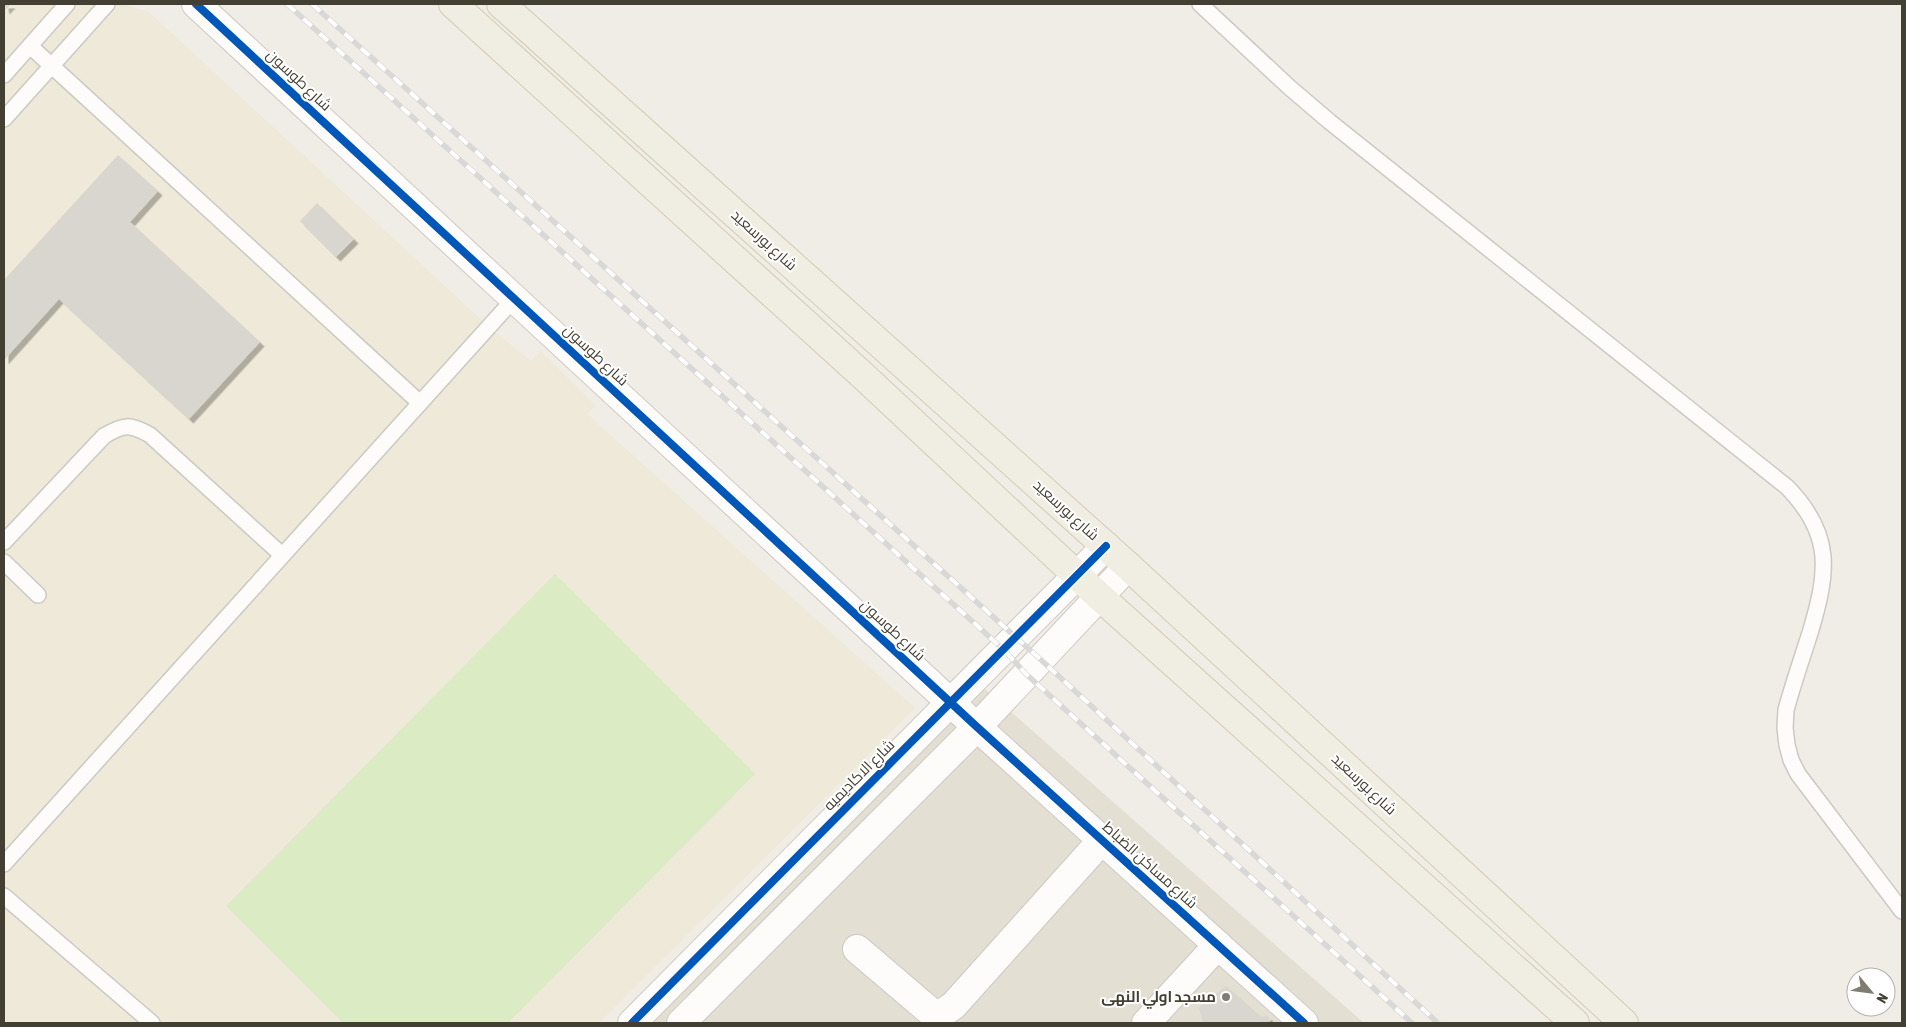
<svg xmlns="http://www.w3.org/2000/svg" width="1906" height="1027" font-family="'Asap Condensed',Cairo,sans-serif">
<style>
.residential{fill:#e4dfd3}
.education{fill:#eee9d8}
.green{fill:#dbebc4}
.building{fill:#d9d6cf;filter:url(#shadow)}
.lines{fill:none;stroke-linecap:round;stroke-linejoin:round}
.lane-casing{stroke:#ccc9c2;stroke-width:18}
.street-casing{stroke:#ccc9c2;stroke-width:30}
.primary-casing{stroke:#d3cbb3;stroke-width:30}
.lane{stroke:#fdfcfb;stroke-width:15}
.street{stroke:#fdfcfb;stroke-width:28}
.primary{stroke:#f0ede2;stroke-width:28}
.rail-casing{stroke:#d8d8d7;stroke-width:5.5}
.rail{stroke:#fff;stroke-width:4;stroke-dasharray:11;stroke-linecap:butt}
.cycleway-casing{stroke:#fff;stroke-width:11}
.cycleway{stroke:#0057b8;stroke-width:8}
.poi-dot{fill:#807c72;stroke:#fff;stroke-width:2}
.labels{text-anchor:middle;stroke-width:4;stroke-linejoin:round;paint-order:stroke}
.street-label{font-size:15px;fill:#443f33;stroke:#fff}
.poi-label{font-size:15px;font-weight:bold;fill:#443f33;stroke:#fff;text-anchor:end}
</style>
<defs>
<filter id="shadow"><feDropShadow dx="4.5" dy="4.5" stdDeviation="0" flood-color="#0004"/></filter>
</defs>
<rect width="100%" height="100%" fill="#f0ede6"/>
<polygon class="residential" points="985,689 1364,1023 648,1023"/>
<polygon class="education" points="4,4 122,4 149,12 489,327 531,361 541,351 596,406 587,414 915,708 599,1023 4,1023"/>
<polygon class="green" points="555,574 755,774 508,1023 343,1023 226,906"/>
<g class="building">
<polygon points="4,4 11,4 5,10"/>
<polygon points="118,155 158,191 130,222 260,342 189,419 59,299 4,360 4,280"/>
<polygon points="317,203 354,239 336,257 300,221"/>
<polygon points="1226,986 1261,1017 1268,1016 1270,1023 1203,1023 1199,1007"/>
</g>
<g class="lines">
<g class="lane-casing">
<g id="lane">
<path d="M1200,4l89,83 41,35 457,365c47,48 41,86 23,146 -8,25 -17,51 -24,77l-1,18 2,17 4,15 7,14 104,137"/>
<polyline points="30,46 420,403"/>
<polyline points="4,75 67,4"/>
<polyline points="4,119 107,4"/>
<path d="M4,542l100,-106c20,-12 26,-12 46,-1l132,120"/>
<polyline points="4,562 38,595"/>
<polyline points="4,864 514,299"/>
<polyline points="4,896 152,1023"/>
</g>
</g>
<g class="street-casing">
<g id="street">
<polyline points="196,4 977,727 1304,1023"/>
<path d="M857,949l75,64c9,2 14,-2 22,-8l148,-165"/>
<polyline points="632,1023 1106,546"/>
<polyline points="681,1023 977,727 1128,566"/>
<polyline points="1146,1023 1218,945"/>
</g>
</g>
<g class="primary-casing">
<g id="primary">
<polyline points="453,4 859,372 1099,596 1575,1023"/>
<polyline points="501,4 1128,566 1624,1023"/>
</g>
</g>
<use href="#lane" class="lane"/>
<use href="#street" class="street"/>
<use href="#primary" class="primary"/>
<g class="rail-casing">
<g id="rail">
<polyline points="287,4 1003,649 1026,674 1412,1023"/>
<polyline points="312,4 1040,659 1438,1023"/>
</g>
</g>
<use href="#rail" class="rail"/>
<g class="cycleway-casing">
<g id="cycleway">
<polyline points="196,4 977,727 1304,1023"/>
<polyline points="632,1023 1106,546"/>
</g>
</g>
<use href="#cycleway" class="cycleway"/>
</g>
<circle class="poi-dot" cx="1226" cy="997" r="5"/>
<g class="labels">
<g class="street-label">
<text transform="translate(299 80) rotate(43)" y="5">شارع طوسون</text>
<text transform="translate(764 240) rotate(42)" y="5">شارع بورسعيد</text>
<text transform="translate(596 355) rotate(43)" y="5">شارع طوسون</text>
<text transform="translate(1066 510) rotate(42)" y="5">شارع بورسعيد</text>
<text transform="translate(893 630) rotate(43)" y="5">شارع طوسون</text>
<text transform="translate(859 775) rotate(-45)" y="5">شارع الاكاديميه</text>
<text transform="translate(1364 784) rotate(43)" y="5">شارع بورسعيد</text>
<text transform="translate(1150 865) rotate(42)" y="5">شارع مساكن الضباط</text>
</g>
<g class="poi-label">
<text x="1216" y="1002">مسجد اولي النهى</text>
</g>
</g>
<rect width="1906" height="1027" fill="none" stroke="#443f33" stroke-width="10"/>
<g transform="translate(1871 992) rotate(119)"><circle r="24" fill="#ffffff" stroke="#b4b2ad"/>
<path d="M0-4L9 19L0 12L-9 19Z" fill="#807c72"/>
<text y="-8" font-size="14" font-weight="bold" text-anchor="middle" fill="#443f33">N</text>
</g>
</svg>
